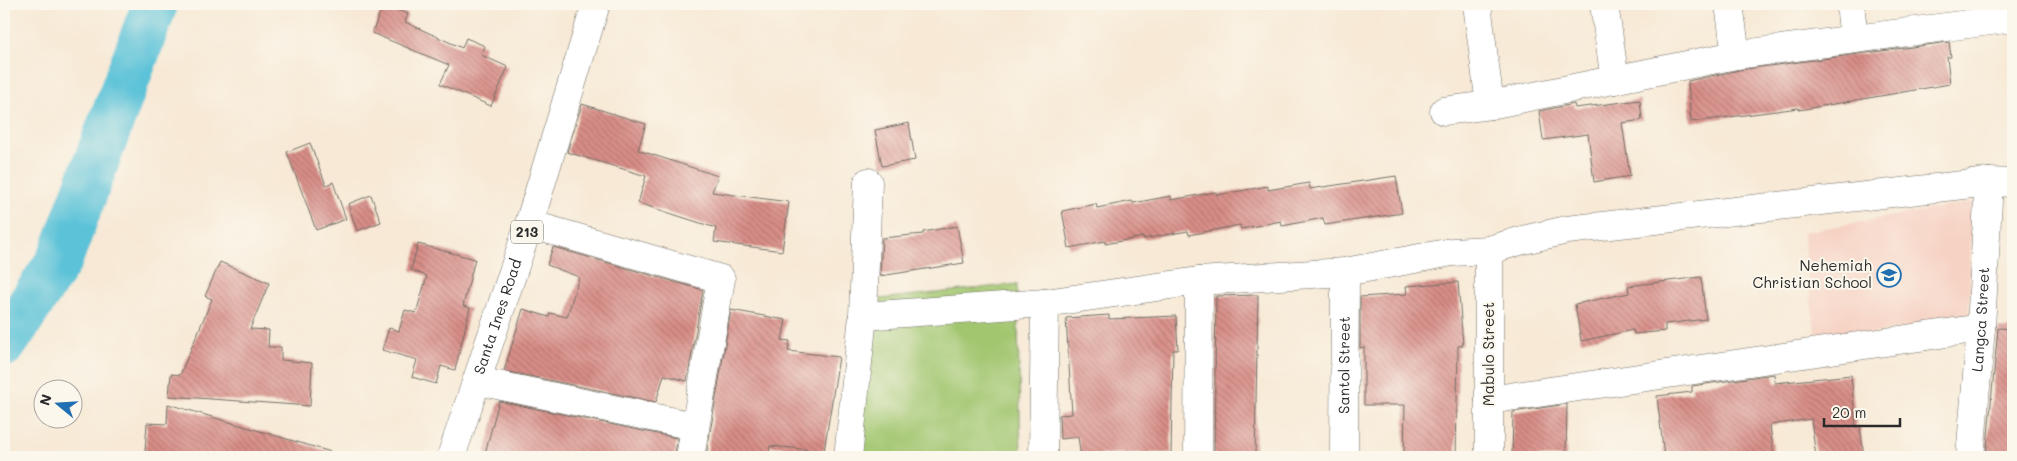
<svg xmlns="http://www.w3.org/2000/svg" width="2017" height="461" font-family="Mali,sans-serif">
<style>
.built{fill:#f6d2c3}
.park{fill:#a2c670;stroke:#66784e}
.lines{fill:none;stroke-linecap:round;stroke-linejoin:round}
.river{stroke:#5bc2d8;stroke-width:46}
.building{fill:url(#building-back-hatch)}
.street-casing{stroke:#726e66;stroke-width:29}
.primary-casing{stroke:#726e66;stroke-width:29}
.street{stroke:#fff;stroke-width:28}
.primary{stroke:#fff;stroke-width:28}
.labels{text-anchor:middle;stroke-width:4;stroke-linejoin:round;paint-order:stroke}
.shield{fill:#fbf7ec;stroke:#696865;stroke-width:1}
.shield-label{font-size:14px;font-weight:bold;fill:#2b2b2b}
.poi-label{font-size:15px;fill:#2b2b2b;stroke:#fbf7ec;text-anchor:end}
.street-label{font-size:15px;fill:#2b2b2b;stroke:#fbf7ec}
</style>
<defs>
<pattern id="building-back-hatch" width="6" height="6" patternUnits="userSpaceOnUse" patternTransform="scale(1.25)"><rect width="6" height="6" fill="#d98e88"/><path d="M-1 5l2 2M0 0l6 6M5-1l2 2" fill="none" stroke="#b0746f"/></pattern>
</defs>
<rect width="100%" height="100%" fill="#fbf7ec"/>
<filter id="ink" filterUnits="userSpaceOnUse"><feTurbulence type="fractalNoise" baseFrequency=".02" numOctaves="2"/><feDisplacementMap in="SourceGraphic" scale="10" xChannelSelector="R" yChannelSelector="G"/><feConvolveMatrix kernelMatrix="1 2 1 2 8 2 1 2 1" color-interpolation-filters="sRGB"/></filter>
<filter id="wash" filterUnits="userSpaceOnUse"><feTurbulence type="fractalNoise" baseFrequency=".0096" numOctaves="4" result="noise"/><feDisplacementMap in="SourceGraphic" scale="20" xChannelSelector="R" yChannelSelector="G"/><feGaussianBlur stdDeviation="1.12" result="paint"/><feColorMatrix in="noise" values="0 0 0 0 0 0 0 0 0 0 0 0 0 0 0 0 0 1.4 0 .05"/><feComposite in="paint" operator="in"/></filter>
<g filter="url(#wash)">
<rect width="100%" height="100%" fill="#f7e9d5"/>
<polygon class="built" points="1972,202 1969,319 1816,342 1803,232"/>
<polygon class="park" points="1017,284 1021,457 853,457 870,300"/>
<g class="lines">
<polyline class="river" points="4,344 60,259 155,4"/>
</g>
<g id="blocks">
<g class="building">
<polygon points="383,5 408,14 405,22 462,48 466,38 485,46 481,55 508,67 491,106 440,84 449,65 372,33"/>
<polygon points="1949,42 1951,57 1947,57 1950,84 1799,110 1799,108 1691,122 1688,81 1739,70"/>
<polygon points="1640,100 1642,120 1622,123 1630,176 1594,182 1588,134 1543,140 1539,111 1574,104 1575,108"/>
<polygon points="582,104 646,124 638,150 718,176 712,192 789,202 782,251 714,242 716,228 638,203 646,176 567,152"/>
<polygon points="909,123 915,160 882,166 875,130"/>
<polygon points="310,143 326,185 333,182 346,219 316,230 287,152"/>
<polygon points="1396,176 1402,213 1325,225 1323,218 1282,226 1281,221 1241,229 1240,225 1189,235 1188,231 1143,239 1143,237 1105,244 1105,241 1069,248 1062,211 1096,204 1097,208 1132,201 1133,203 1171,196 1171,200 1216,192 1217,195 1268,186 1268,190 1309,183 1310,189"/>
<polygon points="371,195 381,222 357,231 348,204"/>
<polygon points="957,226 964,263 880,276 882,238 923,234 923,232"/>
<polygon points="418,244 475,259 463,306 470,308 455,370 441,366 436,384 412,377 417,360 382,350 389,328 399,331 405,310 416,313 427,276 411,270"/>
<polygon points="553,247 703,290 687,381 664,375 656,402 504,371 523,309 549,317 550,313 567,317 579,277 547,265"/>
<polygon points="220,262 269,283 250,329 269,330 268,347 281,347 281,360 312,363 310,406 169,396 171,374 180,375 212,299 205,296"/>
<polygon points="1701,277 1706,319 1665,324 1665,331 1634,334 1633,330 1581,341 1575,304 1629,293 1628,286"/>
<polygon points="1458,282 1463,345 1458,346 1456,457 1404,457 1405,405 1364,405 1364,347 1360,348 1360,297 1407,294 1406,286"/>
<polygon points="1258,295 1255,457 1214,457 1216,296"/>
<polygon points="731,310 786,320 782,340 790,341 788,351 839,357 824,451 770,446 769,457 706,457"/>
<polygon points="1109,315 1109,319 1176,316 1178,350 1173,350 1171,453 1113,454 1081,457 1078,437 1060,439 1059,415 1072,414 1066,318"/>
<polygon points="1998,328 2013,329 2013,457 1986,457"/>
<polygon points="1774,374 1775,383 1851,375 1856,427 1860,426 1864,457 1816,457 1811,419 1770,425 1774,457 1664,457 1657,396 1692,392 1692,386"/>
<polygon points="499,401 677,438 675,457 484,457"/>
<polygon points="168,404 331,452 330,457 168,457 169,454 145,452 147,423 167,424"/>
<polygon points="1567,404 1566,457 1512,457 1513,412"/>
</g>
</g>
</g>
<g filter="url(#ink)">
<use href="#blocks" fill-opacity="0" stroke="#726e66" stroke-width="1"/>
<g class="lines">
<g class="street-casing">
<g id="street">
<polyline points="1477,4 1490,105"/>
<polyline points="1604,4 1615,80"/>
<polyline points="1729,4 1736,55"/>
<polyline points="1850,4 1854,38"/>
<polyline points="1444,111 1490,105 1736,55 2013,18"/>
<polyline points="529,224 721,279 690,457"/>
<polyline points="863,316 1045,303 1199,281 1345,272 1452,252 1489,250 1523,240 1567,230 1989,182 2013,183"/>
<polyline points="478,381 694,426"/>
<polyline points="1489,400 1981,328"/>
<polyline points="848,457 863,316 868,182"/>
<polyline points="1043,457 1045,303"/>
<polyline points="1198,457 1199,281"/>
<path id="s1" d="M1344,457l1,-185"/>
<polyline points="1489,457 1489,250"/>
<path id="s2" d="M1970,457l11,-129 8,-146"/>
</g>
</g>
<g class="primary-casing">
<g id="primary">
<path id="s3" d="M451,457l78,-233 67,-220"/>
</g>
</g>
<use href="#street" class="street"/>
<use href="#primary" class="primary"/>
</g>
</g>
<defs>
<g id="school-ring" transform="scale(1.25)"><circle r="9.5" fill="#fbf7ec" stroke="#1f6fb2" stroke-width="1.5"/><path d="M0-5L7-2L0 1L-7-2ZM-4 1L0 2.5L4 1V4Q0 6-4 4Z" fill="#1f6fb2"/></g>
</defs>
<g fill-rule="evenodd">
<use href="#school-ring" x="1889" y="275"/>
</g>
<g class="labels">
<rect class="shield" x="511" y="220.5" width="32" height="23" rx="4"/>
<g class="shield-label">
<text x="527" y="237">213</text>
</g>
<g class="poi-label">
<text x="1872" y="271">Nehemiah<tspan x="1872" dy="17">Christian School</tspan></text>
</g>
<g class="street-label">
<text dy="5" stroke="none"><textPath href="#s3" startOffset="148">Santa Ines Road</textPath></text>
<text dy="5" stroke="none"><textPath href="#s2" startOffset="138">Langca Street</textPath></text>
<text transform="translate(1489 354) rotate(-90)" y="5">Mabulo Street</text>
<text dy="5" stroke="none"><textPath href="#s1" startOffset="92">Santol Street</textPath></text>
</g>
</g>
<rect width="2017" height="461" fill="none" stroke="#fbf7ec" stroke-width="20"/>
<g transform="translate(58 404) rotate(288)"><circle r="24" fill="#fbf7ec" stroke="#a8a59f"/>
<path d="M0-4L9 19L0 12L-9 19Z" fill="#1f6fb2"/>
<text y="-8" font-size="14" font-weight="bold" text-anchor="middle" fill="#2b2b2b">N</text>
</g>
<path d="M1824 418v8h76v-8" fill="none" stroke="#2b2b2b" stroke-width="2.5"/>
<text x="1832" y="418" font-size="15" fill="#2b2b2b" stroke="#fbf7ec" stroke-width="4" paint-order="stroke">20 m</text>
</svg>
